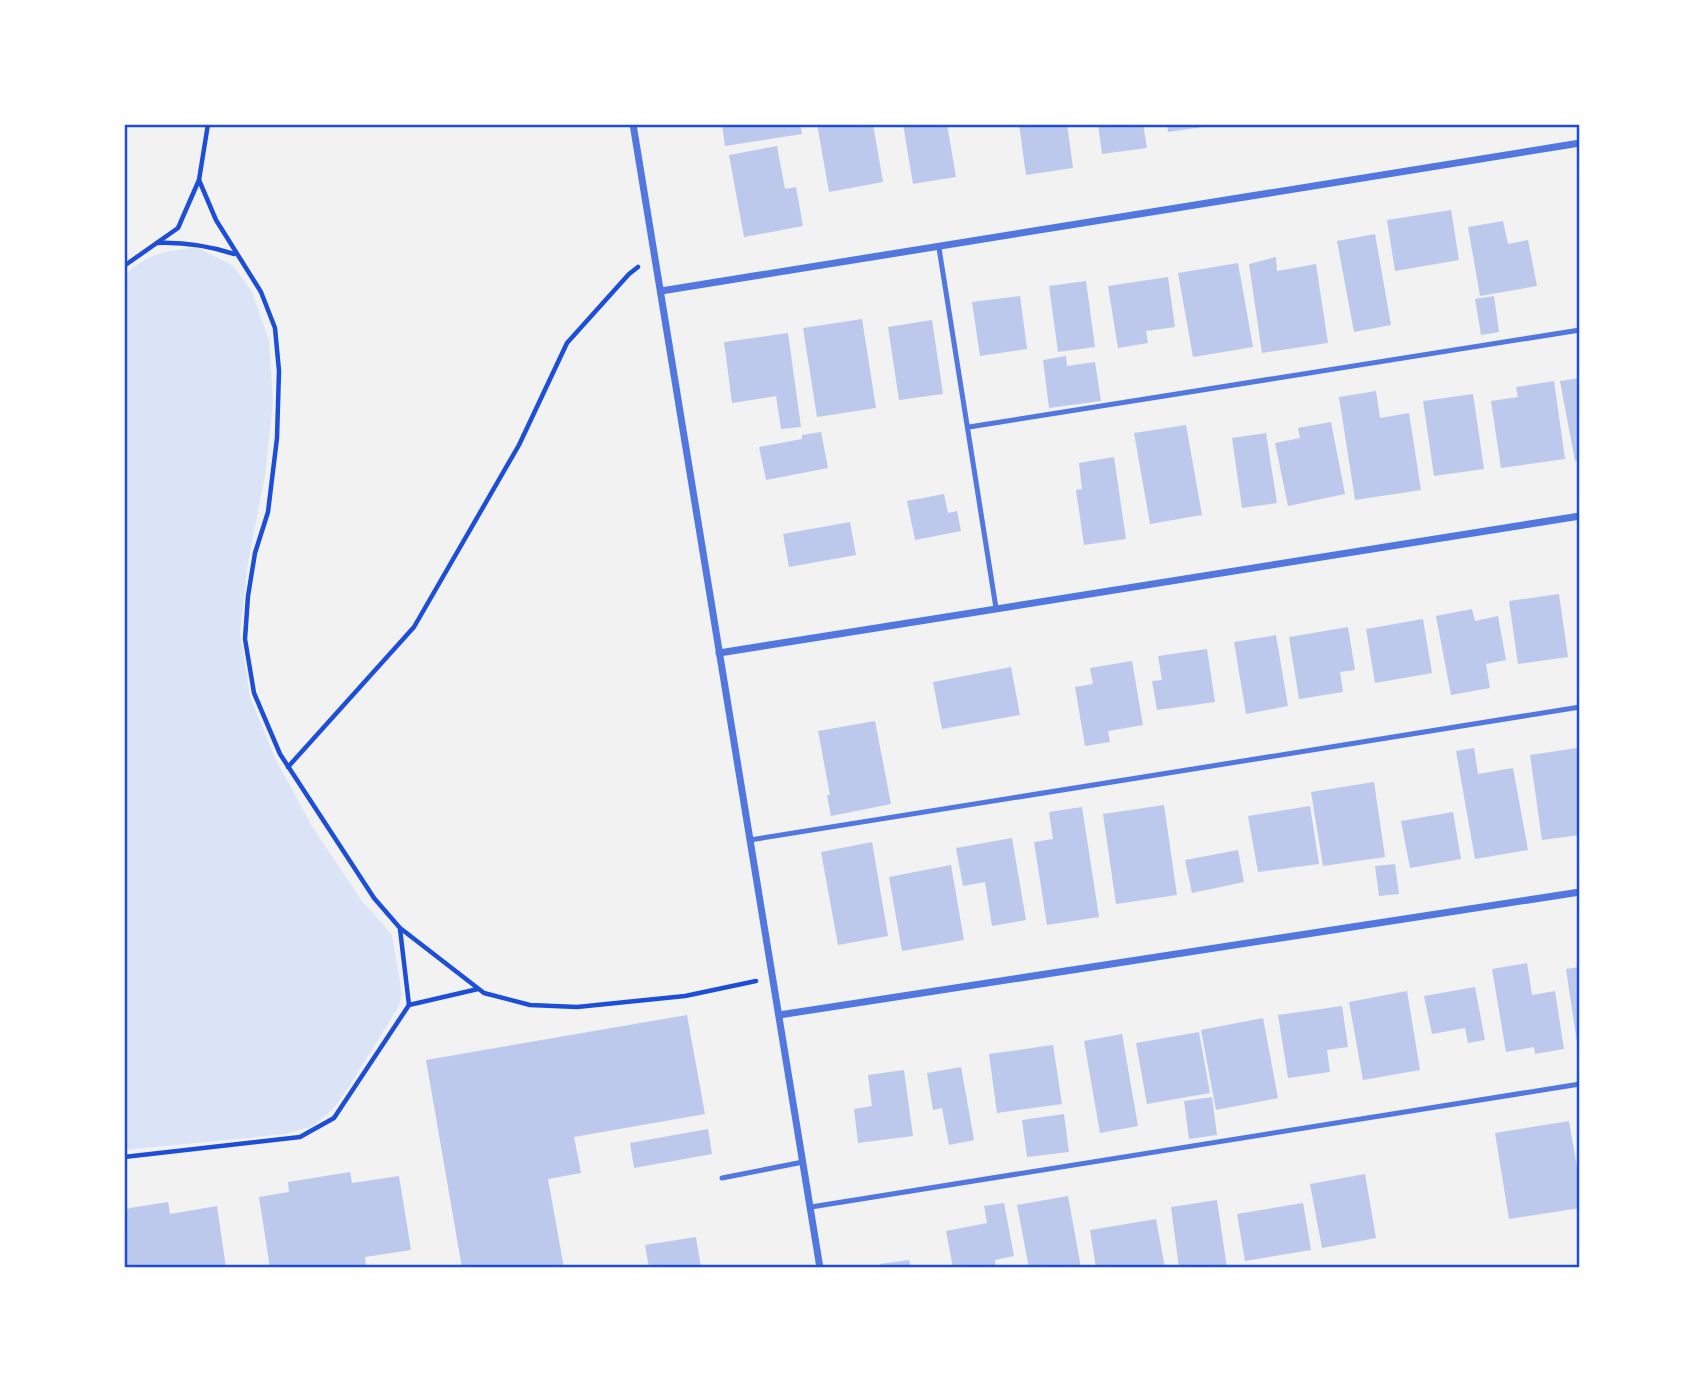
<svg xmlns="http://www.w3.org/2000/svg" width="1704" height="1392" font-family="Poppins,sans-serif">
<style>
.green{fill:#dbe4f7}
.building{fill:#bdc9ec}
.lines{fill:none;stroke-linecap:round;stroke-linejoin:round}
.path{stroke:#1d4ed8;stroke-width:4.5}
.service{stroke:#5277de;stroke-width:5}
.minor{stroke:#5277de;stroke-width:7}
.neatline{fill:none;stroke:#1d4ed8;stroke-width:2.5}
</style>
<rect width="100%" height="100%" fill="#f2f2f2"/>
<path class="green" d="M198,248l34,17 19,25 18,50 4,61 -8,75 -17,86 -8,71 10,64 25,61 38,70 49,73 30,34 10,59 -3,12 -51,82 -15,21 -20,17 -28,8 -161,16v-874c22,-22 45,-27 74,-28z"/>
<g class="building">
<polygon points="722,124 800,124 802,134 725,146"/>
<polygon points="817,124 873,124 883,182 829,192"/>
<polygon points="903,124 947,124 956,177 913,184"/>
<polygon points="1019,124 1067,124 1073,168 1026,175"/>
<polygon points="1098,124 1143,124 1147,148 1102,154"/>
<polygon points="1167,124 1210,124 1210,126 1168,132"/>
<polygon points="777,146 785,189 796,187 803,226 744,237 729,155"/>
<polygon points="1451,210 1459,260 1395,271 1387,220"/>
<polygon points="1503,221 1508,244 1528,240 1537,286 1480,296 1468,227"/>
<polygon points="1375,234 1391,325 1354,332 1337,241"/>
<polygon points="1276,257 1277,271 1316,264 1328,343 1262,353 1249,264"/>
<polygon points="1238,263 1253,347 1193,357 1178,273"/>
<polygon points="1168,277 1175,327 1146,331 1148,343 1118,348 1108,286"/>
<polygon points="1086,281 1095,347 1058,352 1049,286"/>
<polygon points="1020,296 1027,349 980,356 972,302"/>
<polygon points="1494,296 1499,332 1481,335 1475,299"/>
<polygon points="862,319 876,408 817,417 803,328"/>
<polygon points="932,320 943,394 899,400 888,327"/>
<polygon points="788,333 801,427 781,429 776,396 732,403 724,342"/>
<polygon points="1066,356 1067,366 1095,362 1101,401 1049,408 1043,360"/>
<polygon points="1580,378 1580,460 1575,461 1560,381"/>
<polygon points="1554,381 1565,459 1501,468 1491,401 1518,397 1516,387"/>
<polygon points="1376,391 1380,418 1409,413 1421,490 1355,500 1339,397"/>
<polygon points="1473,394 1484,469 1434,476 1423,401"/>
<polygon points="1331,422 1345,494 1288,506 1275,443 1300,438 1298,428"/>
<polygon points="1186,425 1202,515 1150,524 1134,433"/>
<polygon points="821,432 828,468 766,480 759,447 802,439 802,435"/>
<polygon points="1266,433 1277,503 1242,508 1232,438"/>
<polygon points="1114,457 1126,539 1084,545 1076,490 1082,489 1079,463"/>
<polygon points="944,494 948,513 957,511 961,531 915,540 907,501"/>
<polygon points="850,522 856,555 789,567 783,534"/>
<polygon points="1559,594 1568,657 1518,664 1509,601"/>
<polygon points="1472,609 1475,621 1498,616 1506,660 1486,664 1490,688 1451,695 1436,616"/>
<polygon points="1423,619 1432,673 1375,683 1366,629"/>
<polygon points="1348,627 1355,670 1340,672 1343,692 1299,699 1289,637"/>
<polygon points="1276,635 1288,706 1246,714 1234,642"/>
<polygon points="1207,649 1215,702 1157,710 1152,681 1162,680 1158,656"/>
<polygon points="1132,661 1143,725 1108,731 1110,742 1085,746 1075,687 1093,684 1090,668"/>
<polygon points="1011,667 1020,715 942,729 933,682"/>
<polygon points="875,721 891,804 831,816 827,795 830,795 818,731"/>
<polygon points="1474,748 1478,774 1513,768 1528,850 1475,859 1456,751"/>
<polygon points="1577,748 1580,767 1580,835 1542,840 1530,755"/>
<polygon points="1374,782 1385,857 1323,866 1311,792"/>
<polygon points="1164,805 1177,895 1116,904 1103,814"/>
<polygon points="1310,806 1319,864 1258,872 1248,816"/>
<polygon points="1082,807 1099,917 1047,925 1034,842 1053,839 1049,812"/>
<polygon points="1453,812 1461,859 1410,868 1401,821"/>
<polygon points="1012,838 1026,920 992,926 985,882 963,886 956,848"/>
<polygon points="872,842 888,936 838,945 821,852"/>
<polygon points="1238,850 1244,882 1192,893 1185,860"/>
<polygon points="1395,864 1399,894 1379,896 1375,866"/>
<polygon points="951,865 964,940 902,951 889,877"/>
<polygon points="1527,963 1532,995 1555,991 1564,1049 1535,1054 1534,1047 1506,1052 1492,969"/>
<polygon points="1580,967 1580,1049 1578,1049 1566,969"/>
<polygon points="1475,987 1485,1040 1468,1043 1465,1028 1432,1034 1424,996"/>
<polygon points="1407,991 1420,1070 1363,1080 1349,1002"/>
<polygon points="1342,1006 1348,1047 1327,1050 1330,1072 1288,1078 1278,1015"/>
<polygon points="687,1015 705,1114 574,1137 581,1173 548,1179 564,1268 462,1268 426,1060"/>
<polygon points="1263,1018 1278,1098 1216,1110 1201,1030"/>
<polygon points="1199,1032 1210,1093 1147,1104 1136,1043"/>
<polygon points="1122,1034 1138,1126 1100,1133 1084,1041"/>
<polygon points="1053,1045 1062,1104 997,1113 989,1054"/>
<polygon points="961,1067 974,1140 949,1145 942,1108 933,1110 927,1073"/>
<polygon points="904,1070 913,1136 858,1143 854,1109 872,1106 868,1075"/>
<polygon points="1212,1097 1217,1135 1189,1139 1184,1101"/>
<polygon points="1064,1114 1069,1152 1027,1157 1022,1120"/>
<polygon points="1569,1121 1580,1184 1580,1208 1509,1219 1495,1133"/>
<polygon points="708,1129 712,1154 634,1168 630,1143"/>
<polygon points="350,1172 352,1183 399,1176 411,1250 365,1257 366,1268 270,1268 259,1197 289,1192 288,1182"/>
<polygon points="1365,1174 1376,1238 1322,1248 1310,1184"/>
<polygon points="1068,1196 1081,1268 1029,1268 1017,1205"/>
<polygon points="1217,1200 1227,1268 1179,1268 1171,1207"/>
<polygon points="168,1202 170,1214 217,1206 226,1268 124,1268 124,1209"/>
<polygon points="1004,1203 1014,1256 995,1260 996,1268 953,1268 946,1231 987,1223 984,1206"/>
<polygon points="1303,1203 1311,1250 1245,1261 1237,1214"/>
<polygon points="1156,1219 1165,1268 1096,1268 1090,1230"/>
<polygon points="696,1237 701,1268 649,1268 645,1245"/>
<polygon points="909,1260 911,1268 881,1268 880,1264"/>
</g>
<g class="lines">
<g class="path">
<polyline points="208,124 199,180 216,220 261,292 275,328 279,371 277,438 268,512 255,553 248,596 245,639 254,693 280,754 374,898 400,928 484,993 530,1005 577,1007 685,996 756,981"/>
<path d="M157,243c27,-1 52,3 77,11"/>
<polyline points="124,266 178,228 199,180"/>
<polyline points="288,767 414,627 519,445 567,343 629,274 638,267"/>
<polyline points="400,929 409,1005"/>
<polyline points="124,1157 300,1137 334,1118 409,1005 478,989"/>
</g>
<g class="service">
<polyline points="939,248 996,608"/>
<polyline points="969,427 1580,330"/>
<polyline points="750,840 1580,707"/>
<polyline points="722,1178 803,1162"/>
<polyline points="811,1207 1580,1084"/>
</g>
<g class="minor">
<polyline points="633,124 820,1268"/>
<polyline points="661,291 1580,143"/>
<polyline points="719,653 1580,516"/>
<polyline points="779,1015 1580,892"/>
</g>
</g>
<rect width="1704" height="1392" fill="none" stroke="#ffffff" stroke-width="252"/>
<rect x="126" y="126" width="1452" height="1140" class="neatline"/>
</svg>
